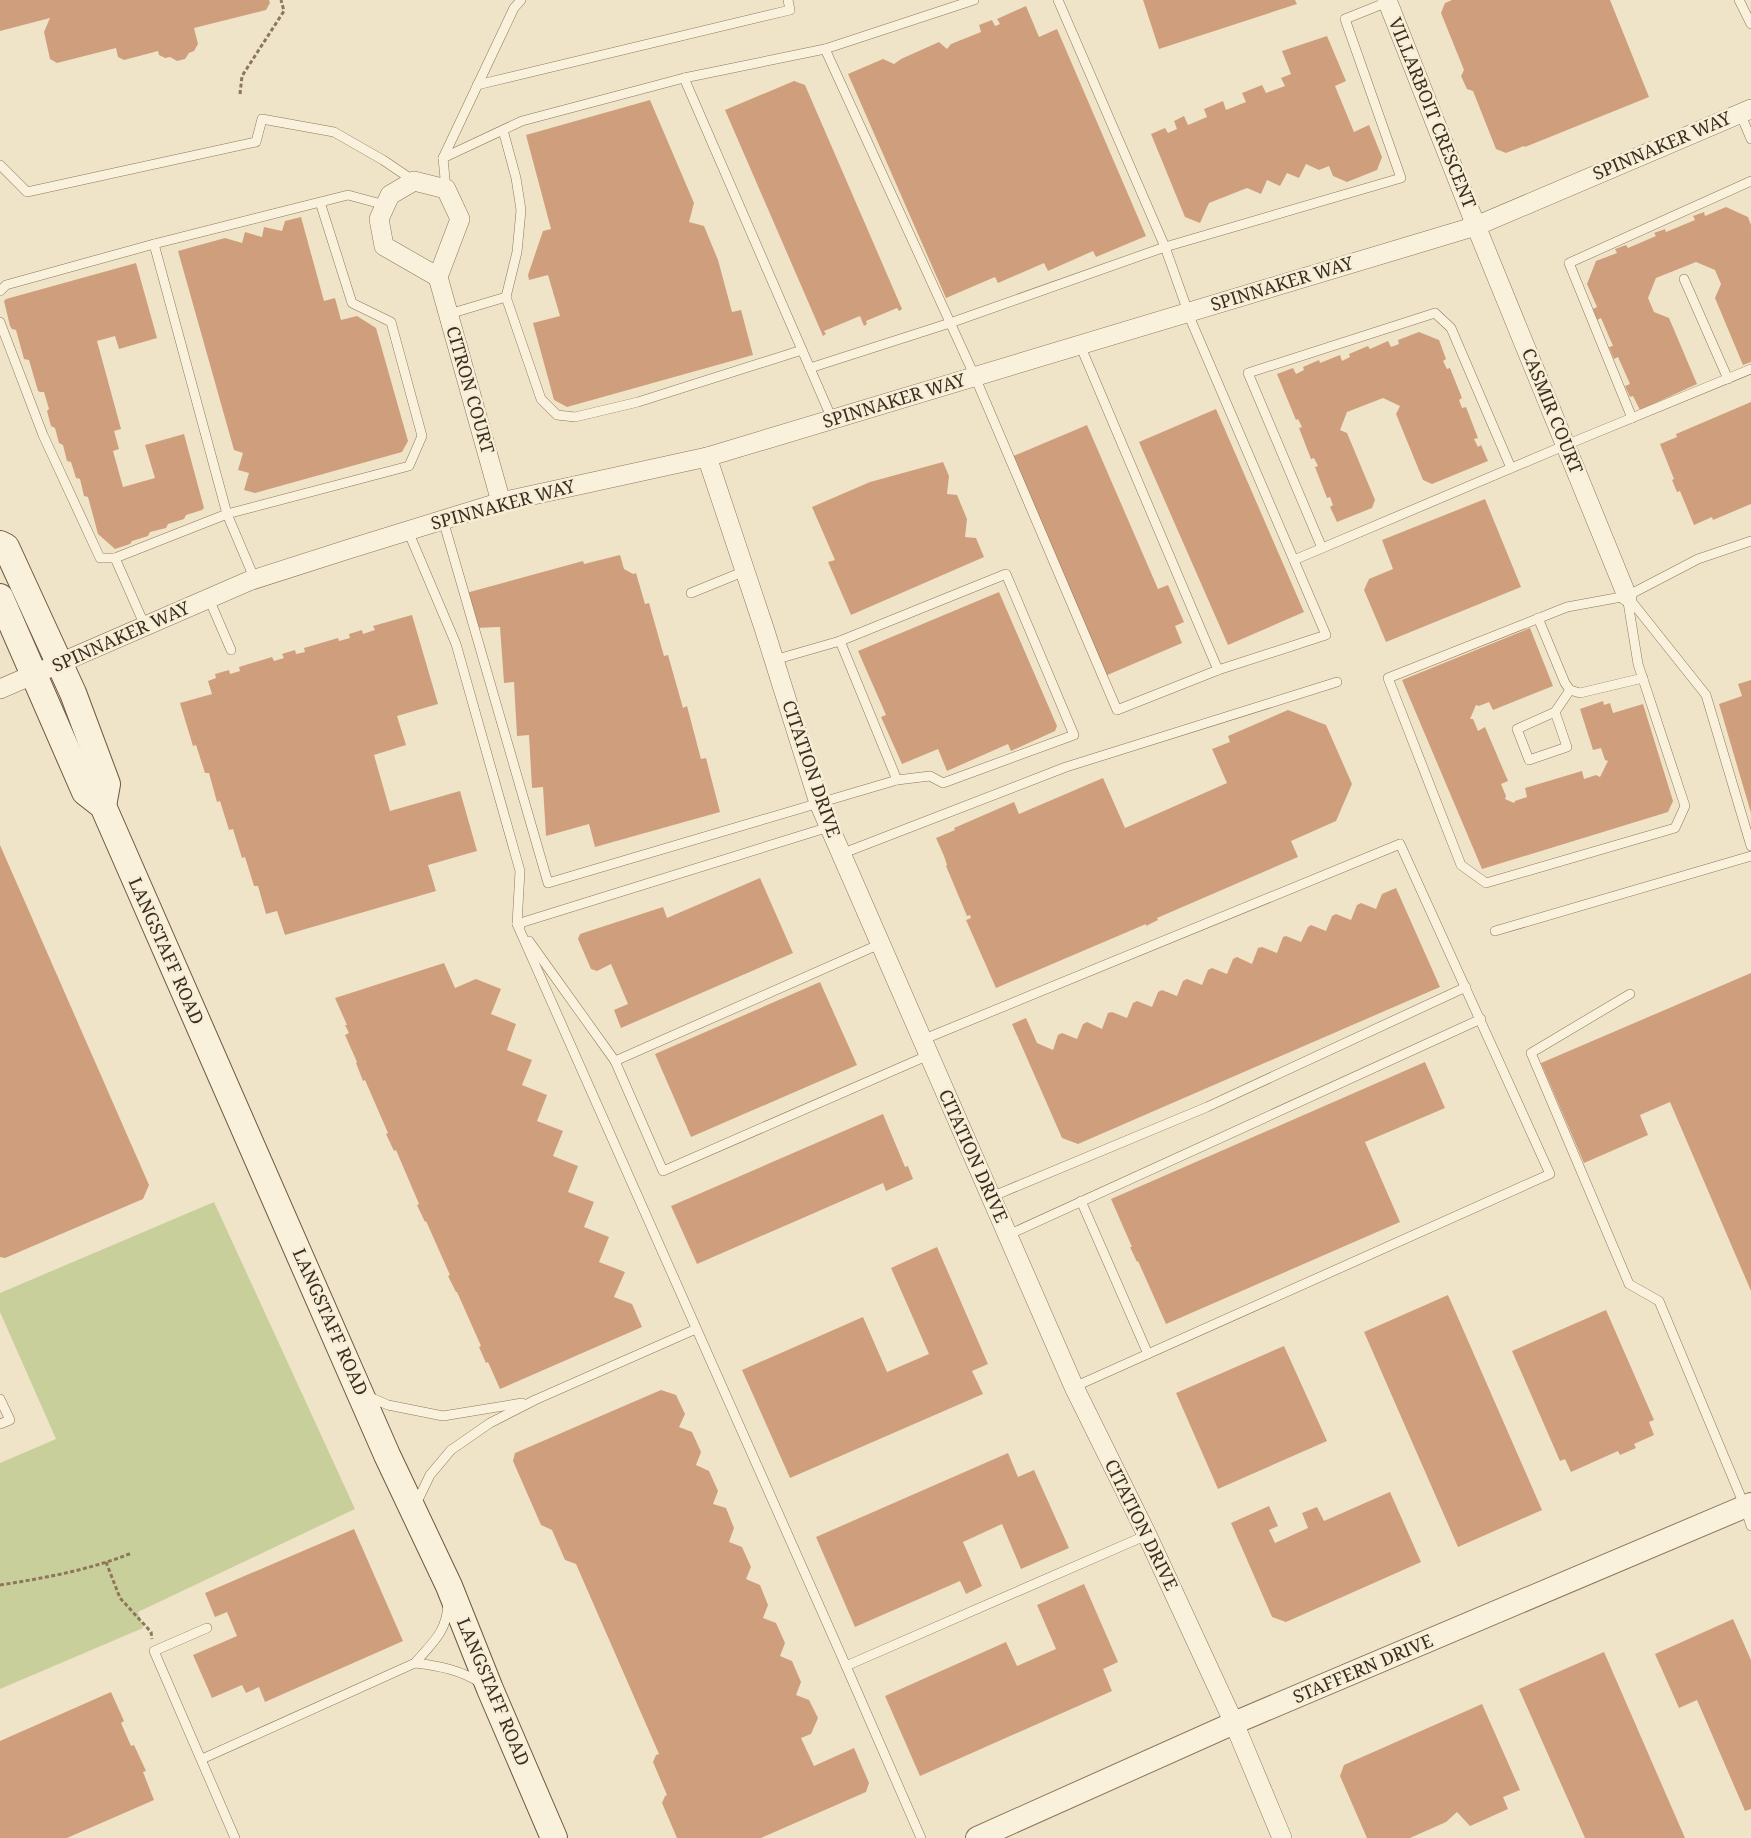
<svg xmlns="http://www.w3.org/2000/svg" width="1751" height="1838" font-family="'Noto Serif',serif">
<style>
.green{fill:#c9cf9b}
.building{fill:#cf9f7d}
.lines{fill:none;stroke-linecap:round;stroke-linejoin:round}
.service-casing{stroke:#8d765c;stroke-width:10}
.minor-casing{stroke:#8d765c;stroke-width:20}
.tertiary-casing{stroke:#8d765c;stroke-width:24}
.secondary-casing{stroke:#6f573f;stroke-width:28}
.path{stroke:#8d765c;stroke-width:3;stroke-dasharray:4 2.5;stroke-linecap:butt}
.service{stroke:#faf1dc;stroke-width:9}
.minor{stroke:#faf1dc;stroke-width:19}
.tertiary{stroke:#faf1dc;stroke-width:22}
.secondary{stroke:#faf1dc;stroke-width:26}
.labels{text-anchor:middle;stroke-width:5;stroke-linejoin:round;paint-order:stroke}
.street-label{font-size:18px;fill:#3d2e20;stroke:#f7eed8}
</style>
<rect width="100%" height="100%" fill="#f0e4c8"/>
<polygon class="green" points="214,1202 355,1509 138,1612 143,1628 0,1689 0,1463 56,1439 0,1312 0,1293"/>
<g class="building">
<polygon points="0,0 269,0 270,3 266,10 194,28 198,44 194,51 189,53 185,59 177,61 170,57 165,58 159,55 158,51 124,60 118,57 116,48 57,63 50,59 44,32 50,18 0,31"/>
<polygon points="1143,0 1295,0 1297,4 1159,49"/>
<polygon points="1452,0 1610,0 1649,97 1525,147 1524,146 1506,153 1496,149 1473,91 1467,89 1461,76 1464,70 1441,13 1445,3"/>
<polygon points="1026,6 1039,37 1057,29 1146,236 1096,257 1093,251 1048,271 1044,263 998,283 995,277 946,298 848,74 883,59 894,64 901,59 939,42 947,49 951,44 981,32 979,25 992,20 995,26 1000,24 997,19"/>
<polygon points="1327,36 1346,81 1335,86 1354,132 1369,125 1382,157 1377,170 1347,182 1333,176 1329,166 1319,170 1306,164 1299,178 1287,173 1280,186 1267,180 1261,194 1247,188 1209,203 1200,223 1185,217 1151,134 1165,128 1168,133 1177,129 1174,121 1184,116 1188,125 1207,117 1204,109 1223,101 1226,110 1246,102 1242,93 1262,85 1266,93 1285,86 1281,78 1291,74 1282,51"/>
<polygon points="794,81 805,85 902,309 899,311 897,308 866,321 867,324 864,326 860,316 824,331 826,334 823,336 725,110"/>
<polygon points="650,100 694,203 689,222 704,226 718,260 732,312 741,310 753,355 567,407 554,400 533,323 560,316 548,275 529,280 528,275 543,231 551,229 526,135"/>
<polygon points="1726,207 1748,217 1751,225 1751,362 1743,365 1715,298 1721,284 1715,270 1696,262 1656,278 1648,298 1654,312 1669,318 1697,384 1640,410 1633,396 1630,397 1625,386 1630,384 1618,357 1614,359 1609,347 1613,346 1601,318 1597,320 1593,309 1597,307 1587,284 1596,261 1617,253 1615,249 1626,245 1628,248 1656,236 1654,233 1665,229 1666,232 1695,220 1693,216 1704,212 1705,216"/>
<polygon points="301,217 324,301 335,298 341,320 357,316 376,328 408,441 402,452 255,493 244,490 249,473 238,470 243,453 234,450 178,251 225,238 242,243 245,232 262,237 264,227 282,231 285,221"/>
<polygon points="136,263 157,338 119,349 115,336 97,341 121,429 114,431 119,449 113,451 123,487 155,478 145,445 184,434 204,508 202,510 186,515 184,519 168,524 166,528 150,532 148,536 132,541 130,544 115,549 98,534 88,497 84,496 80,479 76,478 71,462 67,461 63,445 59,443 55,428 51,426 47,411 49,409 44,392 40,392 38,391 29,360 24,359 16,330 12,329 10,326 4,301 6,299"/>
<polygon points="1419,332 1439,340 1446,359 1443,361 1447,369 1450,368 1462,398 1459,400 1462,408 1466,407 1478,438 1474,439 1478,447 1481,445 1488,461 1432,484 1423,480 1396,414 1400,406 1383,398 1347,412 1340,430 1347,433 1375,500 1372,508 1337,522 1330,507 1333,505 1330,497 1327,498 1315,467 1318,466 1314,458 1311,459 1299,428 1302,427 1298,419 1296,420 1277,374 1293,368 1296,374 1304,370 1303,367 1319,360 1320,363 1340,355 1342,361 1350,357 1349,354 1368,346 1370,349 1388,341 1391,347 1399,344 1398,340"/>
<polygon points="1751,402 1751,504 1713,520 1712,517 1694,525 1680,491 1677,492 1672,480 1674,479 1660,444 1677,437 1676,434"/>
<polygon points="1216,409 1304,612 1228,645 1139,442"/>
<polygon points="1087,425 1158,589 1168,585 1184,622 1175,626 1182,643 1105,676 1011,457"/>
<polygon points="943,462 949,476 947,494 957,495 967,519 965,537 976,538 984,557 851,615 828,562 835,560 812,507 870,482"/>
<polygon points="1485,499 1521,587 1386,642 1364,590 1369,579 1393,569 1382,540"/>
<polygon points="620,555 624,569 633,574 636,573 645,604 649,603 664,656 668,655 683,708 687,706 701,759 706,758 720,812 595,847 589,824 546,836 543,787 532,788 529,735 517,736 514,682 504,683 500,627 475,628 466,593 583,561 584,564"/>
<polygon points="999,592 1057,726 1055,731 1011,751 1008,744 947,771 938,749 902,764 881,717 886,715 858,651"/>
<polygon points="412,615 438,704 397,716 406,745 374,755 390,811 460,791 477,851 428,865 436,891 285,935 277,911 266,914 258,886 254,886 245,857 242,858 233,829 229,830 220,801 217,802 209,773 205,773 196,745 193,746 180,703 212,694 208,681 216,678 215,674 229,670 230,674 240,671 239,667 272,657 274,661 284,658 282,654 295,650 296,654 305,652 304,648 338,638 339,641 350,638 349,634 362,630 363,634 375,630 373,626"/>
<polygon points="1530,628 1553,686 1493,710 1489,702 1479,706 1476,705 1470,719 1473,719 1478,731 1485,727 1508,781 1501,784 1506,796 1505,799 1514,803 1515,801 1527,797 1525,788 1582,771 1584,779 1596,775 1600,777 1608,761 1605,760 1601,748 1593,750 1580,709 1603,701 1604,705 1610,703 1613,713 1643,704 1673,801 1668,812 1482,869 1402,680"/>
<polygon points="1751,680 1751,813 1719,704 1742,696 1738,684"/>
<polygon points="1288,710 1326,725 1352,784 1336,821 1291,841 1298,857 1157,918 1158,920 1146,926 1146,924 996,988 966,920 971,918 970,915 967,916 946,866 947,865 944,856 936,838 955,830 954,828 1014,802 1019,814 1103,778 1125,828 1227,783 1212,749 1230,742 1228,736"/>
<polygon points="0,845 149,1185 143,1199 5,1258 0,1257"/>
<polygon points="760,878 793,953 621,1028 614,1010 628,1004 611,964 597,971 591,969 578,939 580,934 663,907 667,918"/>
<polygon points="1396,888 1440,987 1078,1144 1062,1138 1012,1024 1026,1018 1037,1043 1053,1050 1058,1035 1062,1033 1077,1039 1083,1024 1087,1022 1102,1029 1108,1013 1112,1012 1127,1018 1133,1003 1137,1001 1152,1007 1158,992 1162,990 1177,996 1183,981 1187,979 1202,985 1208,970 1212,968 1227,974 1233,959 1237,957 1252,964 1258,948 1262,947 1277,953 1283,937 1286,936 1301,942 1308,927 1311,925 1326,931 1332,916 1336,914 1351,920 1357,905 1361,903 1376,909 1382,894"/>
<polygon points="444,963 455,988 476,979 501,989 491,1014 516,1024 507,1050 532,1060 522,1085 547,1095 537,1121 563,1131 553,1156 578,1166 568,1192 594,1202 584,1227 609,1237 599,1262 625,1272 614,1297 632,1304 642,1327 500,1389 488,1362 486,1363 479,1347 481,1346 457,1292 456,1292 448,1276 450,1275 426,1221 425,1222 417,1205 419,1204 396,1150 394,1151 386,1134 388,1133 365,1080 363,1081 356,1063 357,1062 345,1035 349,1033 345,1025 347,1025 335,998"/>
<polygon points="1751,973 1751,1291 1670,1102 1640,1115 1648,1135 1584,1163 1541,1063"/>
<polygon points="820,982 857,1065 691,1137 655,1054"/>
<polygon points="1425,1062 1445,1108 1365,1142 1400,1222 1166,1324 1138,1261 1137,1262 1130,1247 1132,1247 1111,1199"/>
<polygon points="883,1114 905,1167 908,1166 913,1179 886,1191 883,1183 697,1264 671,1206"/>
<polygon points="937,1247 988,1364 972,1371 983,1394 790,1478 742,1370 863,1317 887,1372 929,1354 891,1268"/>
<polygon points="1448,1295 1542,1510 1458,1547 1364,1332"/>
<polygon points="1606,1310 1654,1420 1649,1422 1654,1435 1634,1444 1636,1448 1620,1455 1618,1451 1571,1472 1565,1459 1560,1461 1512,1351"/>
<polygon points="1284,1346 1327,1441 1218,1489 1176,1393"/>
<polygon points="661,1390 676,1395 685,1414 679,1427 692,1432 701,1452 696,1465 709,1471 718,1491 713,1504 726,1508 734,1528 729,1542 742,1547 751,1567 746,1579 760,1585 768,1605 763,1618 776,1623 785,1643 780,1656 792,1661 801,1682 796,1695 809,1700 818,1718 811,1734 801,1738 814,1766 854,1748 869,1783 866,1792 761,1838 677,1838 662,1803 665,1796 667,1795 653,1762 656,1755 659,1754 576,1564 565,1560 552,1530 541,1525 513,1461 515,1453"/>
<polygon points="1008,1453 1018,1477 1034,1470 1069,1548 1021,1569 1002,1524 963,1542 982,1586 966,1594 960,1581 855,1627 816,1537"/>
<polygon points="1390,1492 1421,1562 1286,1622 1272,1617 1231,1523 1269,1506 1278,1526 1269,1530 1275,1543 1308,1528 1302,1513 1317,1507 1324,1521"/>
<polygon points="354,1529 403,1641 265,1702 259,1687 246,1693 242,1685 212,1698 193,1655 237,1636 227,1612 215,1617 205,1593"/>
<polygon points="1084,1584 1118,1662 1103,1669 1112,1691 920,1776 885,1696 1006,1642 1017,1666 1056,1649 1037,1605"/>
<polygon points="1733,1619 1751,1660 1751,1809 1745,1811 1697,1700 1679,1708 1655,1654"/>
<polygon points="1604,1652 1685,1838 1585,1838 1519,1689"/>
<polygon points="111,1692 124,1721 121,1723 131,1746 134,1745 146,1771 143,1772 154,1800 67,1838 0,1838 0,1741"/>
<polygon points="1482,1704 1520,1790 1503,1797 1508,1809 1470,1826 1457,1812 1446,1822 1410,1838 1367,1838 1340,1776 1344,1765"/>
</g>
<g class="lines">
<g class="service-casing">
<g id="service">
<polyline points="1739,0 1751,24"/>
<polyline points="825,49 975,377 1117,710 1218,670 1326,635 1192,323 1165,247 1058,0"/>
<polyline points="684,78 825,49 974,0"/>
<polyline points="477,85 790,10 788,0"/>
<polyline points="1740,113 1751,139"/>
<polyline points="503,130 516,178 521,210 517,252 506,297 541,399 557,415 575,417 638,402 802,350"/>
<polyline points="443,158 522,121 684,78 832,419"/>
<polyline points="0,165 27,192 256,142 262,119 334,132 383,160 414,181"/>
<polyline points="446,189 443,158 514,8 521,0"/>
<polyline points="320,202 352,303 391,322 422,436 409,466 227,514 154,244 348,195 385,205"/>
<polyline points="1684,279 1728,379"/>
<polyline points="0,291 6,285 154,244"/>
<polyline points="449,314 506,297"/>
<polyline points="0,322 43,435 100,558 115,558"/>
<polyline points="1080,345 1218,670"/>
<polyline points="810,368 950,323 1165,247 1401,178 1345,19 1390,1"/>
<polyline points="1632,418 1569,263 1751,181"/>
<polyline points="443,520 548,883 897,780 840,641 774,660"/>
<polyline points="408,531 456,644 520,871 517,924 846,1666"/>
<polyline points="1322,548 1248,373 1435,313 1451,328 1511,468"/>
<polyline points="1294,560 1566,445 1751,369"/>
<polyline points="691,593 745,571"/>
<polyline points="1627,596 1638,664 1685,806 1675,828 1486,883 1461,865 1388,678 1567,607 1627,596 1698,559 1751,541"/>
<polyline points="1628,597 1706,695 1751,846"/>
<polyline points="209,599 231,650"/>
<polyline points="1538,618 1565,683 1570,690 1580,693 1643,678"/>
<polyline points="145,626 115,558 227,514 255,580"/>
<polyline points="840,641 1006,574 1074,735 943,783 930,776 897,780"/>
<polyline points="1555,712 1517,729 1529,760 1567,747 1555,712 1570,690"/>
<polyline points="841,854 1066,767 1337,682"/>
<polyline points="520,928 517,924 829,827"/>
<polyline points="1495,931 1751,856"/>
<polyline points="529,941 615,1061"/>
<polyline points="880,944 615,1061 663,1171 929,1055"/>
<polyline points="1630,994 1531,1053 1629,1284 1659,1301 1745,1507 1751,1526"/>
<polyline points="922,1040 1400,844 1550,1174 1074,1387"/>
<polyline points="991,1197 1207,1107 1466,987"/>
<polyline points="1081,1201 1148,1354"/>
<polyline points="1008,1235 1481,1019"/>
<polyline points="367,1396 388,1405 443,1416 522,1403"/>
<polyline points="0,1399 10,1420 0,1424"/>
<polyline points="416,1504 430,1475 451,1450 490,1423 535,1400 696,1329"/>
<polyline points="207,1628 154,1651 235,1838"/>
<path d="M415,1663c25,3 45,7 66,20"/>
<path d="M202,1759l213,-96c17,-20 32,-31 33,-59"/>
<polyline points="921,1838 846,1666 1147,1535"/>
</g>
</g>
<g class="minor-casing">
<g id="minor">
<polyline points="1387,0 1476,226 1627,596"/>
<polyline points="438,277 384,246 379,219 390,195 414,181 446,189 460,219 438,277 501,502"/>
<polyline points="707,457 764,628 819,803 1074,1387 1147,1535 1234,1723 1282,1838"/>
<polyline points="0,689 249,581 349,549 501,502 707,457 1476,226 1751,109"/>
</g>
</g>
<g class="tertiary-casing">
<polyline id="tertiary" points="977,1838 1234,1723 1751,1504"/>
</g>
<g class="secondary-casing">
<g id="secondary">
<polyline points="0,544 6,547 73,693 107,784 103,806"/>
<polyline points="0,597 85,792 103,806 387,1455 449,1586 490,1689 554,1838"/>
</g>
</g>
<g class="path">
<polyline points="240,94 242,76 284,11 281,0"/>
<polyline points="106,1562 120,1598 151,1632 152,1639"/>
<path d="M0,1585c45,-7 89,-15 132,-32"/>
</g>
<use href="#service" class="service"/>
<use href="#minor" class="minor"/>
<use href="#tertiary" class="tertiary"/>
<use href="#secondary" class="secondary"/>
</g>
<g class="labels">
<g class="street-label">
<text transform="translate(1432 113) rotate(68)" y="6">VILLARBOIT CRESCENT</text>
<text transform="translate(1662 146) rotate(-23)" y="6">SPINNAKER WAY</text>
<text transform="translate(1282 284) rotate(-17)" y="6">SPINNAKER WAY</text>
<text transform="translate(470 390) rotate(74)" y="6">CITRON COURT</text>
<text transform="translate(894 401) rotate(-17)" y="6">SPINNAKER WAY</text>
<text transform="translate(1552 411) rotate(68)" y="6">CASMIR COURT</text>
<text transform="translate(503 505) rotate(-15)" y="6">SPINNAKER WAY</text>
<text transform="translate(121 637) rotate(-24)" y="6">SPINNAKER WAY</text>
<text transform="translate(811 769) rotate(71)" y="6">CITATION DRIVE</text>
<text transform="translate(166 951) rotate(66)" y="6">LANGSTAFF ROAD</text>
<text transform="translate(973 1156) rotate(66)" y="6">CITATION DRIVE</text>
<text transform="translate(330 1322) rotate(66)" y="6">LANGSTAFF ROAD</text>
<text transform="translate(1141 1525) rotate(64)" y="6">CITATION DRIVE</text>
<text transform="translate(1363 1669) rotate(-23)" y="6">STAFFERN DRIVE</text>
<text transform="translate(493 1692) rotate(67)" y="6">LANGSTAFF ROAD</text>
</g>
</g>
</svg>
